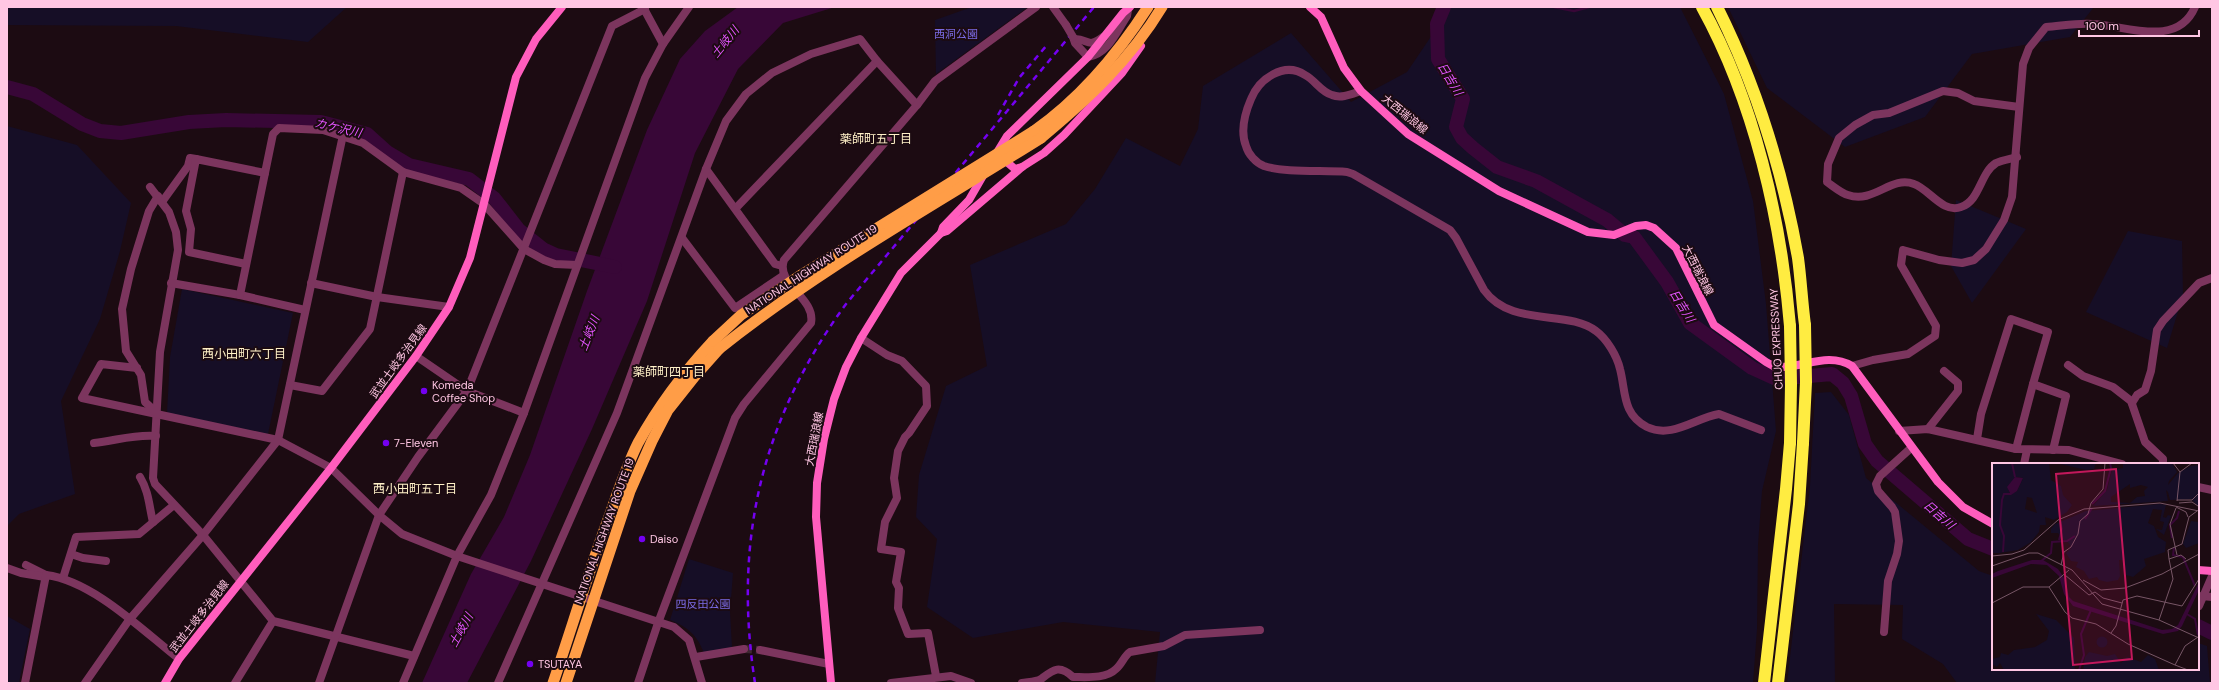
<svg xmlns="http://www.w3.org/2000/svg" width="2219" height="690" font-family="'DM Sans','Noto Sans JP',sans-serif">
<style>
.green{fill:#160e26}
.water{fill:#380737}
.lines{fill:none;stroke-linecap:round;stroke-linejoin:round}
.stream{stroke:#380737;stroke-width:2.5}
.river{stroke:#380737;stroke-width:14}
.minor-tunnel{stroke:#3e2731;stroke-width:8;stroke-dasharray:8 4;stroke-linecap:butt}
.minor{stroke:#7c355e;stroke-width:8}
.tertiary{stroke:#7c355e;stroke-width:8}
.secondary{stroke:#ff5dbd;stroke-width:8}
.trunk{stroke:#ff9d47;stroke-width:11}
.motorway{stroke:#ffec41;stroke-width:12}
.rail{stroke:#7400f1;stroke-width:2.5;stroke-dasharray:6 5;stroke-linecap:butt}
.tertiary-bridge{stroke:#7c355e;stroke-width:8}
.trunk-bridge{stroke:#ff9d47;stroke-width:11}
.motorway-bridge{stroke:#ffec41;stroke-width:12}
.poi-dot{fill:#7400f1;stroke:#1c0b12;stroke-width:1.5}
.labels{text-anchor:middle;stroke-width:4;stroke-linejoin:round;paint-order:stroke}
.park-label{font-size:11px;fill:#7b6be5;stroke:#1c0b12}
.street-label{font-size:11px;fill:#ffc6e3;stroke:#1c0b12}
.poi-label{font-size:11px;fill:#ffc6e3;stroke:#1c0b12;text-anchor:start}
.water-label{font-size:12px;font-style:italic;fill:#e454ff;stroke:#1c0b12}
.neighbourhood-label{font-size:12px;fill:#fff1c8;stroke:#1c0b12}
.inset-river{fill:none;stroke:#380737;stroke-width:2}
.inset-road{fill:none;stroke:#775666;stroke-width:1}
.view{fill:#c2185b;fill-opacity:0.15;stroke:#c2185b;stroke-width:2}
.inset-edge{fill:none;stroke:#ffc6e3;stroke-width:2}
</style>
<rect width="100%" height="100%" fill="#1c0b12"/>
<g class="green">
<polygon points="7,7 347,7 308,42 176,26 7,25"/>
<polygon points="972,7 1028,7 936,74 935,20"/>
<polygon points="1451,7 1680,7 1724,94 1753,201 1766,304 1776,431 1762,491 1758,545 1757,629 1753,683 1052,683 1155,683 1160,632 1063,622 973,638 927,607 937,539 916,517 919,475 946,386 987,366 970,265 1066,224 1095,189 1126,138 1180,166 1198,129 1203,86 1291,33 1351,102 1407,72"/>
<polygon points="1728,7 2094,7 2070,37 1972,54 1925,117 1845,147 1767,88"/>
<polygon points="7,126 77,145 131,203 120,251 100,319 61,401 75,494 19,514 7,526"/>
<polygon points="1956,200 2026,229 1972,303 1951,266"/>
<polygon points="2128,231 2182,241 2183,295 2167,348 2086,312"/>
<polygon points="182,289 293,313 268,434 167,413 170,357"/>
<polygon points="1831,392 1849,415 1866,478 1979,571 1993,576 1993,669 2198,669 2198,643 2207,646 2210,683 1957,683 1943,664 1902,639 1903,605 1834,604 1835,683 1787,683 1810,486 1815,393"/>
<path d="M689,559l44,14 -3,39 2,35 -28,6c-7,-18 -16,-26 -34,-33z"/>
<polygon points="7,616 30,629 19,683 7,683"/>
</g>
<polygon class="water" points="738,7 835,7 783,23 738,69 695,153 647,301 592,429 531,561 467,683 422,683 471,574 504,517 530,455 587,291 647,130 680,59 705,31"/>
<g class="lines">
<polyline class="stream" points="1554,7 1574,11 1589,7"/>
<g class="river">
<polyline points="1444,7 1437,24 1438,59 1463,99 1456,127 1462,138 1473,148 1497,167 1536,181 1607,220 1625,235 1634,237 1667,282 1690,323 1752,368 1776,379 1832,374 1843,383 1851,396 1865,444 1877,461 1968,539 1993,549"/>
<polyline points="7,87 33,94 82,124 100,131 121,133 189,122 226,120 321,122 367,134 387,152 409,165 469,179 494,198 519,230 543,249 556,255 615,267"/>
<polyline points="2198,626 2212,633"/>
</g>
<polyline class="minor-tunnel" points="744,649 760,650"/>
<g class="minor">
<polyline points="643,7 663,44"/>
<path d="M1361,91c-9,3 -20,8 -29,4 -11,-3 -17,-15 -27,-20 -21,-14 -46,4 -54,24 -6,14 -11,32 -5,47 2,8 10,17 18,20 22,7 59,4 83,6l6,2 97,56 6,8 28,52c27,38 84,19 112,41 11,8 21,25 24,38 6,23 2,45 27,58 25,12 48,-9 72,-13l42,16"/>
<path d="M2017,157c-7,2 -15,3 -21,6 -16,10 -16,38 -35,44 -18,7 -32,-18 -47,-23 -23,-9 -40,20 -66,11 -7,-2 -15,-9 -21,-13l1,-18 11,-26 16,-13 18,-10 16,-2 54,-22 15,2 16,8 45,6"/>
<polyline points="706,169 775,264 782,266"/>
<polyline points="150,187 169,212 176,232 178,250 160,352 153,478 155,484 203,535 273,621 414,656"/>
<polyline points="162,202 188,166 190,158 196,159"/>
<polyline points="736,208 877,61"/>
<polyline points="682,238 735,308 784,275"/>
<polyline points="246,264 189,252 191,229 186,211 196,159 265,173"/>
<polyline points="171,283 240,295 305,310"/>
<polyline points="311,283 377,297 449,307"/>
<polyline points="240,295 273,134 279,128 323,130 363,143 403,172 461,188 484,204 524,249 544,260 555,264 577,265"/>
<polyline points="861,338 887,355 902,361 926,386 927,406 909,433 905,437 898,451 894,478 897,498 885,522 881,549 901,552 896,582 899,588 898,608 908,634 928,633 936,676"/>
<polyline points="416,356 467,391 524,413"/>
<polyline points="2068,365 2083,376 2113,387 2131,401 2145,442 2163,459 2163,464"/>
<path d="M1852,366l21,-6 35,-6 27,-18 1,-10 -35,-61 2,-15 36,10 23,3 12,-3 12,-11 18,-29 8,-23 11,-133 6,-16 17,-21c15,-1 31,-4 46,-3 33,1 85,25 103,-17"/>
<polyline points="137,368 101,364 82,398 278,440 331,468"/>
<polyline points="290,385 322,391 370,329 403,172"/>
<polyline points="2132,403 2137,395 2145,390 2151,371 2157,330 2163,321 2199,283 2212,278"/>
<polyline points="157,413 145,402 141,375 126,351 122,309 131,269 149,211 158,196"/>
<polyline points="1928,429 1958,391 1958,383 1944,371"/>
<polyline points="1899,431 1928,429 2016,449 2069,450 2122,464"/>
<polyline points="1977,439 1981,414 2011,319 2048,332 2033,384 2066,396 2053,450"/>
<path d="M94,443c21,-2 40,-9 62,-7"/>
<polyline points="2016,449 2033,384"/>
<polyline points="2024,464 2027,450"/>
<path d="M140,477c9,15 9,29 13,45"/>
<polyline points="2198,487 2212,490"/>
<polyline points="71,554 83,558 106,561"/>
<polyline points="26,565 46,575"/>
<polyline points="7,568 21,573 45,577"/>
<polyline points="63,578 76,537 139,534 174,505"/>
<polyline points="2202,596 2212,597"/>
<polyline points="2199,606 2212,576"/>
<polyline points="1884,632 1888,581 1897,554 1899,541 1895,512 1892,507 1878,491 1876,484 1880,476 1911,448"/>
<polyline points="760,650 829,664"/>
<polyline points="696,657 744,649"/>
<path d="M25,683l21,-108c47,6 96,55 133,84"/>
<polyline points="85,683 129,620 203,535 278,440 343,135"/>
<polyline points="235,683 273,621"/>
<polyline points="319,683 379,515 418,457 467,391 612,26 645,9"/>
<polyline points="403,683 457,556 491,495 524,413 645,78 663,44 689,7"/>
<polyline points="498,683 617,413 706,169 726,121 746,94 772,73 811,54 860,39 877,61 917,105"/>
<polyline points="638,683 658,623"/>
<polyline points="891,683 951,676 971,683"/>
<path d="M1022,683c5,-1 15,-1 19,-4 12,-9 18,-15 32,-2 14,0 33,2 43,-8 6,-5 8,-13 14,-17l34,-6 21,-11 75,-5"/>
</g>
<g class="tertiary">
<polyline points="1053,7 1066,25"/>
<path d="M1073,37l2,6 13,14c20,-3 29,-26 39,-41l1,-6"/>
<path d="M1075,39c14,0 12,10 28,-2"/>
<polyline points="331,468 379,515 402,534 457,556 674,627 689,640 702,683"/>
<path d="M658,623l77,-205 9,-14 67,-81c5,-25 -36,-39 -27,-63l133,-155 18,-24 101,-74"/>
</g>
<g class="secondary">
<path d="M1310,7l11,10 23,51 17,23 47,43 91,57 89,41 26,3 22,-9 10,-1 8,3 22,20 38,77 52,37 9,5c27,2 52,-16 77,-1l86,116 25,25 30,17"/>
<polyline points="996,154 1007,136 1088,57 1123,13 1130,7"/>
<polyline points="1001,157 1015,169 1022,167"/>
<polyline points="941,233 943,227 969,200 984,174"/>
<polyline points="2198,570 2212,571"/>
<polyline points="165,683 179,659 331,468 416,356 449,307 470,258 516,77 536,39 562,7"/>
<polyline points="831,683 816,517 817,483 824,439 834,399 846,367 861,338 901,273 941,233 947,231 1022,167 1044,153 1064,135 1122,73 1141,46"/>
</g>
<g class="trunk">
<path d="M1034,131c47,-33 83,-76 114,-124"/>
<path d="M1041,138c47,-39 89,-78 121,-131"/>
<path d="M553,683c18,-53 34,-106 53,-158 10,-27 19,-56 32,-82 21,-38 46,-71 75,-102"/>
<polyline points="566,683 630,491 652,441 668,410 695,376 719,349"/>
</g>
<g class="motorway">
<path d="M1702,7c52,94 79,212 88,319"/>
<path d="M1717,7c39,78 66,166 81,251 3,22 4,45 7,67"/>
<polyline points="1764,683 1786,489 1790,443"/>
<polyline points="1778,683 1799,504 1803,443"/>
</g>
<g class="rail">
<polyline points="998,115 1019,78 1047,45"/>
<path d="M755,683c-22,-141 6,-263 91,-379l248,-297"/>
</g>
<polyline class="tertiary-bridge" points="1066,25 1073,37"/>
<g class="trunk-bridge">
<polyline points="713,341 741,315 798,277 1034,131"/>
<path d="M719,349c100,-80 214,-143 322,-211"/>
</g>
<g class="motorway-bridge">
<polyline points="1790,443 1791,384 1790,326"/>
<polyline points="1803,443 1806,382 1805,325"/>
</g>
</g>
<g class="poi-dot">
<circle cx="424" cy="391" r="4"/>
<circle cx="386" cy="443" r="4"/>
<circle cx="642" cy="539" r="4"/>
<circle cx="530" cy="664" r="4"/>
</g>
<g class="labels">
<g class="park-label">
<text x="956" y="38">西洞公園</text>
<text x="703" y="608">四反田公園</text>
</g>
<g class="street-label">
<text transform="translate(1405 114) rotate(39)" y="4">大西瑞浪線</text>
<text transform="translate(811 269) rotate(-33)" y="4">NATIONAL HIGHWAY ROUTE 19</text>
<text transform="translate(1698 270) rotate(63)" y="4">大西瑞浪線</text>
<text transform="translate(1776 339) rotate(-93)" y="4">CHUO EXPRESSWAY</text>
<text transform="translate(398 361) rotate(-54)" y="4">武並土岐多治見線</text>
<text transform="translate(814 439) rotate(-79)" y="4">大西瑞浪線</text>
<text transform="translate(604 531) rotate(-70)" y="4">NATIONAL HIGHWAY ROUTE 19</text>
<text transform="translate(199 616) rotate(-52)" y="4">武並土岐多治見線</text>
</g>
<g class="poi-label">
<text x="432" y="389">Komeda<tspan x="432" dy="13">Coffee Shop</tspan></text>
<text x="394" y="447">7-Eleven</text>
<text x="650" y="543">Daiso</text>
<text x="538" y="668">TSUTAYA</text>
</g>
<g class="water-label">
<text transform="translate(725 42) rotate(-51)" y="4">土岐川</text>
<text transform="translate(1450 79) rotate(59)" y="4">日吉川</text>
<text transform="translate(338 128) rotate(13)" y="4">カケ沢川</text>
<text transform="translate(1682 306) rotate(58)" y="4">日吉川</text>
<text transform="translate(589 333) rotate(-68)" y="4">土岐川</text>
<text transform="translate(1939 515) rotate(41)" y="4">日吉川</text>
<text transform="translate(461 630) rotate(-61)" y="4">土岐川</text>
</g>
<g class="neighbourhood-label">
<text x="876" y="143">薬師町五丁目</text>
<text x="244" y="358">西小田町六丁目</text>
<text x="669" y="376">薬師町四丁目</text>
<text x="415" y="493">西小田町五丁目</text>
</g>
</g>
<g transform="translate(1992 463)">
<rect width="207" height="207" fill="#1c0b12"/>
<path d="M0,0h57l2,17 10,6 2,9 9,10 -5,7 -13,8 -9,-3 1,8h-6l-1,7 -8,10 -13,8 -18,3h-8zM24,14l7,1 -6,13 -7,3 -2,-7zM35,34l5,1 5,15 -12,-4zM64,0l28,1 12,-1 -2,6 -8,1zM131,0h49l5,9 -8,9 -1,4 10,-12 13,-7 8,-1v42l-8,-8 -21,1 -2,-8 -2,-2 2,11 -75,5 14,-16 5,-20 11,-2zM138,21v4l11,-3 7,2 -4,4 1,5 -8,1 -7,6 -19,-1v-5zM168,41l6,1 -3,12 3,1 2,-3 3,1 -7,19 -8,-6 6,1 2,-8 -4,-1 2,-11 -9,-1 -5,14 6,3 4,11 8,5 -1,10 -21,7 2,7 -13,11 -7,-2 -3,-15h-4l1,16 -2,4 -11,2 -8,-2 -2,-3 -8,2 -5,-8 -8,-4 2,-5 -7,-1 -5,-8 5,-5 -2,-5 -7,-4 -4,-6h-7v-4l4,-5 31,-13zM199,58l8,1v21l-13,5 -3,-4zM44,151l20,6 18,18 1,32h-71l-4,-7 -3,4 -5,-3v-5l8,-2 1,-4 7,2 6,-5 21,-3 12,-7 2,-9zM104.5 179a5.5 5.5 0 1 1 11 0a5.5 5.5 0 1 1-11 0ZM97,189l18,4 8,-2 6,9 6,-6 14,5 7,-7 7,4 4,11h-76l2,-13z" fill="#160e26" fill-rule="evenodd"/>
<path d="M23,14l8,1 -6,13 -6,4 -4,-8zM40,97h11l15,9 7,10 4,18 4,4 89,29 10,-1 6,-4 21,-43v8l-17,36 -4,5 -15,3 -90,-28 -9,-12 -5,-18 -12,-11 -16,-1 -39,14v-4l6,-3z" fill="#380737"/>
<path class="inset-river" d="M20,0l3,14M100,41l13,-13 6,-23 -1,-5M93,56l7,-11M180,75l-2,-13 7,-7 2,-7M67,77l3,-11 -2,-8M182,85l-1,7 10,2 12,29M11,89l1,-16 -4,-11 2,-25 2,-6h7M48,99l11,-9 1,-11 15,-1 8,-5M193,150l10,6 3,16M87,207l5,-15 -3,-21 10,-24"/>
<path class="inset-road" d="M181,0l7,9 -3,29M188,9l12,-9M185,37h15l7,-7M187,40l13,-1 6,4M184,44l10,5 2,5M184,45l-6,16 7,31M0,93l20,-2 12,-4 34,-30 26,-11 76,-6 39,8M177,96l12,-4 5,4M177,96l-1,-9 14,-6 7,-27 8,-6M69,102l3,-13 7,-5 7,-13 2,-13 8,-7 3,-11 12,-14 2,-26M0,103l37,-13h9l34,17 30,34 57,16 40,18M73,112l24,20 6,-3 8,6 19,5M91,117l18,10 24,-2 37,-14 37,-20M57,124l20,-17M0,140l31,-16h26l16,25 7,6 24,6 32,20 47,21 10,-19 13,-9M167,157l14,-41 -4,-20M119,170l5,-7 7,-26 14,-4 45,10 17,-27M183,202l13,5"/>
<path class="view" d="M124,6l16,190 -59,6 -17,-191z"/>
<rect width="207" height="207" class="inset-edge"/>
</g>
<rect width="2219" height="690" fill="none" stroke="#ffc6e3" stroke-width="16"/>
<path d="M2079 30v6h120v-6" fill="none" stroke="#ffc6e3" stroke-width="2"/>
<text x="2085" y="30" font-size="12" fill="#ffc6e3" stroke="#1c0b12" stroke-width="3" paint-order="stroke">100 m</text>
</svg>
